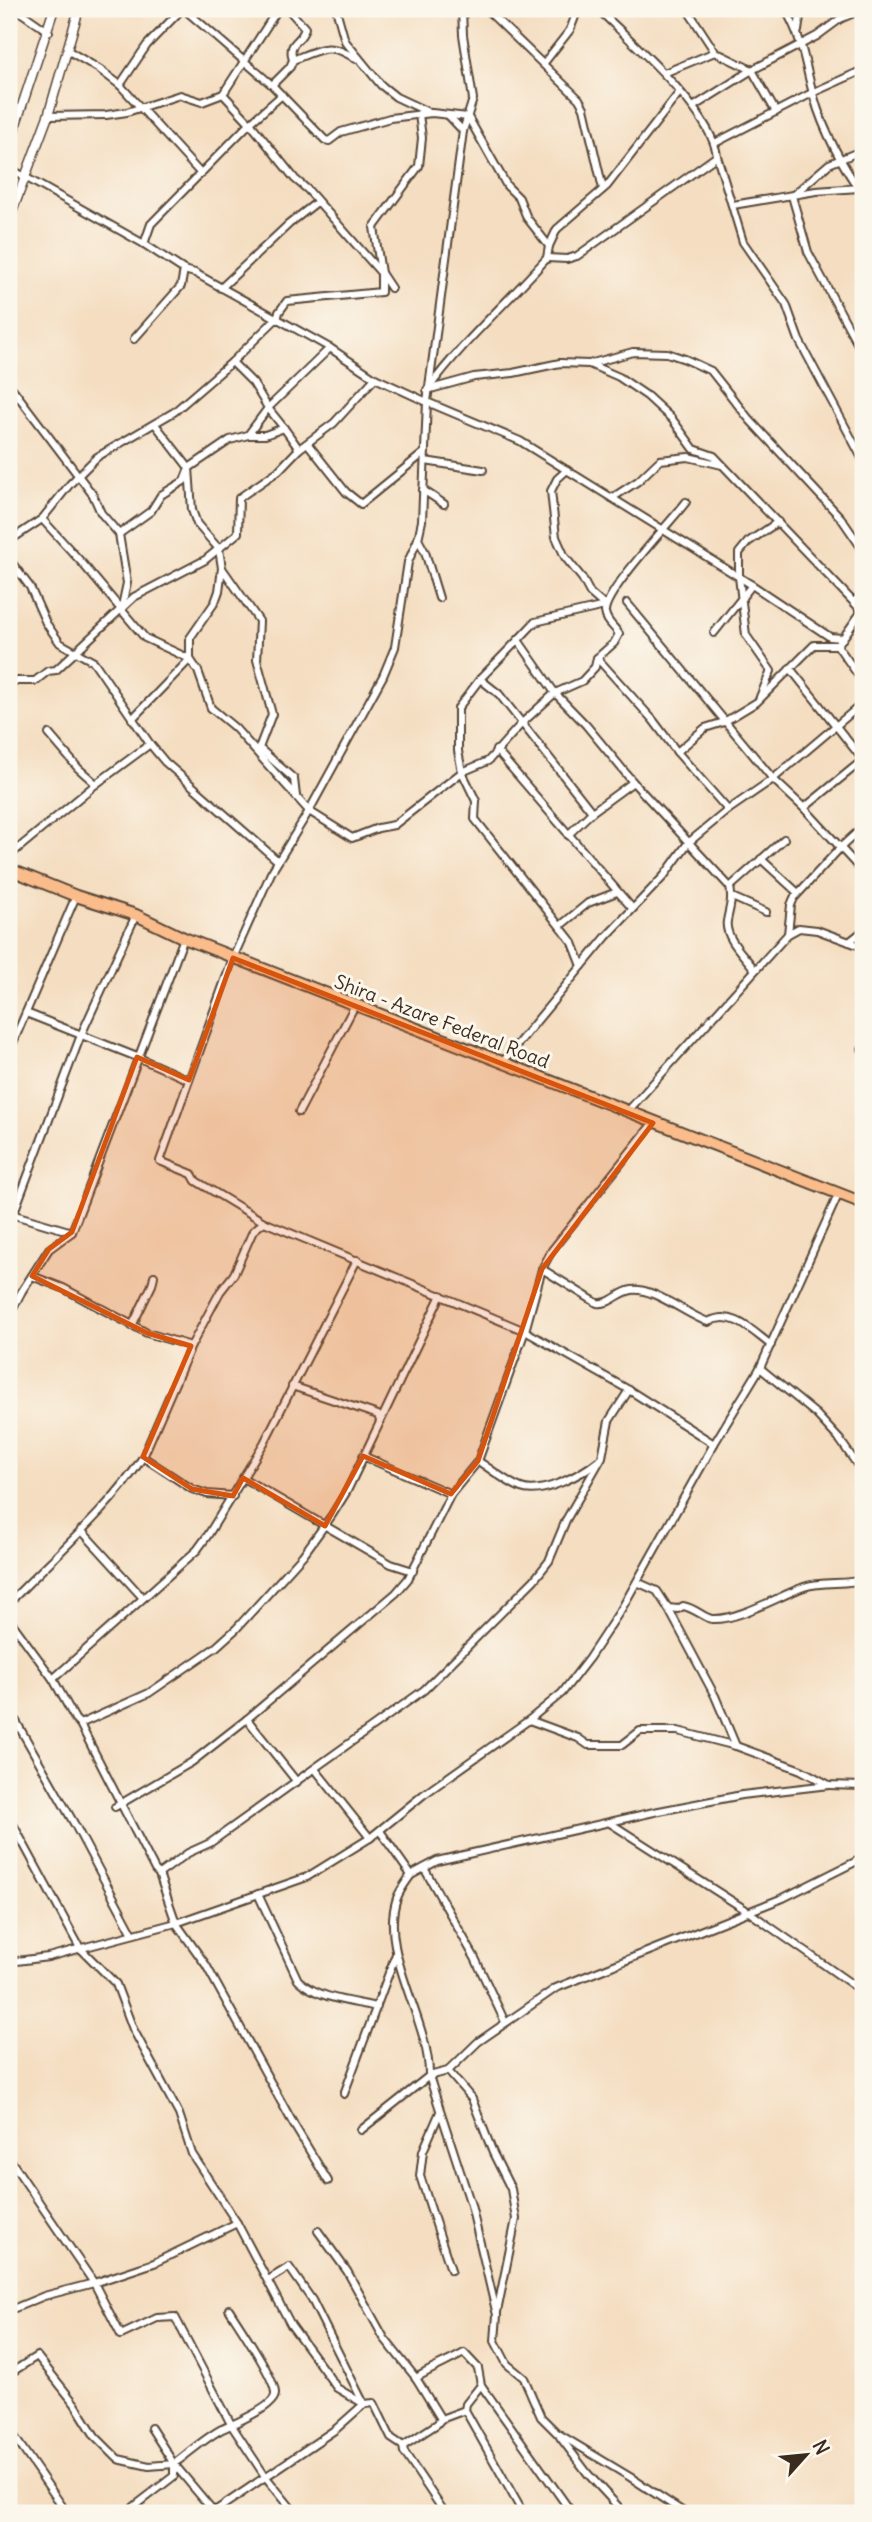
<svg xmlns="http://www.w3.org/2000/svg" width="872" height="2522" font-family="Delius,sans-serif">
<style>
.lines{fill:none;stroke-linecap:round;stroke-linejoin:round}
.minor-casing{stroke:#574536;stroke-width:10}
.tertiary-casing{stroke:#574536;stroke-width:11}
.primary-casing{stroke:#574536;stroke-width:14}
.minor{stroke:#fff;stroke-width:6}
.tertiary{stroke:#fff;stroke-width:8}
.primary{stroke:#fabc8b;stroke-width:10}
.marked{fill:#d7540e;fill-opacity:0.2;stroke:#d7540e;stroke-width:5;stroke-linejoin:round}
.labels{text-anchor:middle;stroke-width:6;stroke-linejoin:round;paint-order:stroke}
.street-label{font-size:19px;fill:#3b2a1e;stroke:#fbf7ec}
</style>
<rect width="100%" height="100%" fill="#fbf7ec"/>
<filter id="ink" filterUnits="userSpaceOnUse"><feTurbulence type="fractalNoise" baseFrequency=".0143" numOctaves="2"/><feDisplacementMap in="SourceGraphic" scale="14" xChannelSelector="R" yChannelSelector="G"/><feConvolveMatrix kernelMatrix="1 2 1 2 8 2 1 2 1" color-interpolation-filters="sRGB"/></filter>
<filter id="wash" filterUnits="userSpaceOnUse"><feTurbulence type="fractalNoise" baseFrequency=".00686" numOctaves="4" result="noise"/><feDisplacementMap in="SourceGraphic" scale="28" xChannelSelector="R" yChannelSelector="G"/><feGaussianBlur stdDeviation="1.57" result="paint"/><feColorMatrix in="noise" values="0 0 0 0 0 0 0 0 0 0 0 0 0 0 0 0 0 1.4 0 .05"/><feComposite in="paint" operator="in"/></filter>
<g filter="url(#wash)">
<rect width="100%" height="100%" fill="#f4ddc0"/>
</g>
<g filter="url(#ink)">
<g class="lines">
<g class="minor-casing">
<g id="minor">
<polyline points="16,9 49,32"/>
<polyline points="184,9 272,85 325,140 329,141 341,132 390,118 432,113 468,117 507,186 519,198 527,218 549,246"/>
<path d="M288,9l17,19c-4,16 -18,12 -12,32"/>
<polyline points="336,9 345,41 381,85 396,97 428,112"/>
<polyline points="462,9 463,35 473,99 463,131 427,402 520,441 752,585 830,637 843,638 862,611"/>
<polyline points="486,9 579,99 584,108 603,189"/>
<path d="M598,9c33,33 114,102 119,147l26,86 43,62 13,36 64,120"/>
<polyline points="687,9 715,52 752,70 776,112"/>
<path d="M785,9c19,32 19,54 29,88 9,33 29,70 49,98"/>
<polyline points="798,31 801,9"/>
<polyline points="67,50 99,69 120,85 201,174"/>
<polyline points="544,63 570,30 578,9"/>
<polyline points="664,73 715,52"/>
<polyline points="120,85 147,45 182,9"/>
<path d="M272,85l18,-18 3,-7c27,-11 37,-19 63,-1"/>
<polyline points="223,94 250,123 282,95"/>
<polyline points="693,107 752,70 817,36 840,19 863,9"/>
<polyline points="48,116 106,115 127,112 180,95 202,102 223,94 278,9"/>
<polyline points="449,116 463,131"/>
<polyline points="715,143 812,93 863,70"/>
<polyline points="863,150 829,164 792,196 808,252 863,354"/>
<polyline points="9,168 144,244 184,270 195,273 330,348 375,378 427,402 422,521 418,539 408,562 395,647 383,676 309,811 271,873 233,958 160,1161 192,1174 196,1181 264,1222 525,1331 629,1390 714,1444"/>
<polyline points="733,205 816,191 859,188"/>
<polyline points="144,244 151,224 250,123 295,179 308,190 381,273 391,288"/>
<polyline points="547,258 567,259 577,256 717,156"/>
<polyline points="221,288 289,224 317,202"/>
<polyline points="277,320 279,312 287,301 381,292 381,273 374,227 419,166 422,138 419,114"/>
<polyline points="134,339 181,286 184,270"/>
<polyline points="589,364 619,377 647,396 672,419 694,449 714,456 863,612"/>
<polyline points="9,384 93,495 101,513 119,534"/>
<path d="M428,389c35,-48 80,-87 119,-131l2,-12 8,-17 50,-43 72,-93"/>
<polyline points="427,390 474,377 513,373 560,363 589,364 633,352 667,353 685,359 711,371 749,419 841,518 863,550"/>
<polyline points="284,428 268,408 330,348"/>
<polyline points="248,435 268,408 253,383 232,362 276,319"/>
<polyline points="308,444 346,492 361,504 425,452"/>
<polyline points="425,461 483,470"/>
<polyline points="567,470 557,479 551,491 556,537 565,557 582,578 590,593 605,606"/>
<polyline points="423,490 444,504"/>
<polyline points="612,498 638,481 660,460 688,457 722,465"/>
<path d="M42,519l41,45 62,74 45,21 8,12 13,37 24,20 74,83 43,27 26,-10 16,-3 68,-53 26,-11 34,-38 33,-30 27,-12 13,-14 2,-9 17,-15 5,-9c-5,-8 -13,-12 -14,-22 -1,-20 66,-90 81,-110"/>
<polyline points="418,539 425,552 439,598"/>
<polyline points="9,541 42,519 70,484 97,457 174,412 232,362"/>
<polyline points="9,559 30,587 46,623 60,643 94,662 150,744 165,762 278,861"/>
<polyline points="222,568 259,621 257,660 272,714 259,748 294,779 296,796"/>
<polyline points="854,602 863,593"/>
<polyline points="627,603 773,779 804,808 863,872"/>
<polyline points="121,611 127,583 119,534 151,511 161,495 184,481 189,468 230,440 248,435 265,435 284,428 299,449"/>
<polyline points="714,633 752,585"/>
<polyline points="518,640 535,622 605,606"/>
<polyline points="837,645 863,682"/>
<polyline points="597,658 653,720 677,752 705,728 724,722 757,702 814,645 837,645 843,638"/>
<polyline points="790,668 863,760"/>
<polyline points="480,679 499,694 592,812"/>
<polyline points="9,681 35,681 48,671 56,670 134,597 205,560 238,533 239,498 278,471 299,449 334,423 375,378"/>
<polyline points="760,697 771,671 746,635 739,577 739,553 748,542 778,522"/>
<polyline points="132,719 190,659 190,638 215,602 219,591 222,568 219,549 197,524 192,510 189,468 155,424"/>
<polyline points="49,734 78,768 96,784"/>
<polyline points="496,750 632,908"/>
<polyline points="677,752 728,810"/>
<polyline points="804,808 863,760"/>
<polyline points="568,835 592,812 633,782"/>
<polyline points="9,856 96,784 150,744"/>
<polyline points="761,859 798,893"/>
<polyline points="730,887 784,839"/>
<polyline points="732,897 766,912"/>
<polyline points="560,926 588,903 617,892"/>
<polyline points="788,934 791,905 794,898 841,847 863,827"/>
<polyline points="849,942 863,931"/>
<path d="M582,966l-9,-23 -98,-124 1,-18 -14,-29 -4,-21v-43l22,-29 38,-39 37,53 31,32 47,57 97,105c3,14 -1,22 -3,34 -3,17 19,36 28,49"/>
<polyline points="26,1013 137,1057 189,1080"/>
<polyline points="862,1049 863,1048"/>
<polyline points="9,1052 76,896"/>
<polyline points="502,1063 606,937 664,876 688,843 728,810 773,779 863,703"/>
<polyline points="299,1112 355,1005"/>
<polyline points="627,1112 788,934 799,928 817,930 863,947"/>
<polyline points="11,1214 72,1232"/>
<polyline points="9,1217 13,1215 81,1035 136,915"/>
<path d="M542,1269l55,34c14,2 21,-11 35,-13 21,-3 55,25 76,32 25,-13 44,9 63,23"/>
<polyline points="32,1276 63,1288 147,1333 191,1346"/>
<polyline points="9,1316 22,1291 49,1249 72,1232 184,938"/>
<polyline points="132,1326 152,1285 154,1276"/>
<polyline points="760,1368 816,1414 840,1440 863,1473"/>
<polyline points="292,1386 378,1415 380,1421"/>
<polyline points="363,1456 451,1494"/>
<polyline points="143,1457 192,1489 207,1494 233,1496"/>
<path d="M478,1461c13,8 28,21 43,27 21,8 61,-14 77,-27"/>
<polyline points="243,1478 391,1564 413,1571"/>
<polyline points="81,1530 143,1598"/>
<polyline points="637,1582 657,1591 668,1608 715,1696 736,1746"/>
<path d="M9,1603c44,-46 100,-93 134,-146l48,-111 29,-54 14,-18 19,-43 11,-9"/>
<path d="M668,1608l10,1 5,-3c12,2 21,12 29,13 25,2 69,-24 92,-32 20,-7 43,-1 59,-8"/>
<polyline points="9,1619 53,1679 75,1719 80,1724 155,1870 159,1874 176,1923 206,1965 294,2125 328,2181"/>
<polyline points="53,1679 197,1550 208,1535 264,1443 357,1260"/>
<polyline points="9,1709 75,1825 133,1934"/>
<polyline points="247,1719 297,1782"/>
<polyline points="529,1720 578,1738 588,1745 622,1745 640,1731 678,1731 736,1746 801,1770 829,1785 863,1786"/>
<polyline points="80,1724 149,1693 216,1647 236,1629 303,1555 332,1515 347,1491 441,1295"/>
<polyline points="315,1769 370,1838"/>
<polyline points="115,1807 192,1762 247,1719 396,1593 408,1579 451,1494 478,1461 525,1331 542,1269 552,1250 653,1123"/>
<polyline points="9,1817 80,1948 116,1984 133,2029 179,2114 192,2154 237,2223 291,2325 337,2388 364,2404 374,2403 391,2438 403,2446 404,2452 445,2513"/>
<polyline points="610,1823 749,1912 863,1992"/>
<polyline points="380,1831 411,1875 437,1861 654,1812 742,1795 829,1785"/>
<polyline points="424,1868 475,1958 505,2022"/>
<polyline points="159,1874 188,1853 210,1843 424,1690 534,1580 549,1561 566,1520 602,1457 609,1421 629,1390"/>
<path d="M411,1875c-5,7 -11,15 -14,23 -19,54 33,122 32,178l42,129 26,110 -2,26 12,23 17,14 17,39 16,16 73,44 55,36"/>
<path d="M258,1894l40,86c21,19 52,21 79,27"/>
<polyline points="9,1962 48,1957 176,1923 307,1877 370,1838 423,1795 529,1720 562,1693 589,1658 622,1608 714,1444 760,1368 839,1193"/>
<polyline points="448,2071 472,2099 493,2153 511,2189 516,2219 497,2312"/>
<polyline points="344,2094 396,1954"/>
<polyline points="440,2112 423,2151 420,2176 451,2270"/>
<polyline points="361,2130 429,2076 448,2071 478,2042 556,1988 783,1898 863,1858"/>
<polyline points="9,2158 94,2283 121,2335 157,2318 175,2317 232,2426 265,2476 295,2513"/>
<polyline points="318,2231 347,2271 384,2338 416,2378 441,2419"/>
<polyline points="9,2308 15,2308 44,2296 94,2283 154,2263 237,2223"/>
<polyline points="9,2374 37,2356 75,2404 95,2436 118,2459 149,2466 174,2464"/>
<path d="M416,2378c16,-10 32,-16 48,-25l14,15 3,17 91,128"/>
<polyline points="465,2410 523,2513"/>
<polyline points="151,2428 174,2464 215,2513"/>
<polyline points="9,2429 67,2513"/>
<polyline points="560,2437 588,2474 624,2513"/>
<polyline points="403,2446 437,2424 441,2419 465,2410 466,2404 481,2385"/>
<polyline points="9,2511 10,2513"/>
<path d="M126,2513l48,-37v-12c16,-12 31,-26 48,-35 11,-5 53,-22 53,-35 1,-15 -36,-69 -46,-85"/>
<polyline points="212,2513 336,2429 364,2404 312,2300 289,2267 268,2280"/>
</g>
</g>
<g class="tertiary-casing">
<g id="tertiary">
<polyline points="9,145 54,9"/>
<polyline points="9,220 48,116 79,9"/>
</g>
</g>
<g class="primary-casing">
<polyline id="primary" points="9,869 76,896 136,915 184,938 863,1203"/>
</g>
<use href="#minor" class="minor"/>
<use href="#tertiary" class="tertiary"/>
<use href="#primary" class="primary"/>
</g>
</g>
<path class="marked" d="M233,958l420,165 -111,146 -64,192 -27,33 -88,-38 -38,70 -82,-48 -10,18 -41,-7 -49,-32 48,-111 -44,-13 -115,-57 17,-27 23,-17 65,-175 52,23z"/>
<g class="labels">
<g class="street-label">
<text transform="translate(442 1021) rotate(21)" y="7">Shira - Azare Federal Road</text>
</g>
</g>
<rect width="872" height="2522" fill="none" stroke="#fbf7ec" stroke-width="35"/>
<g transform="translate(806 2455) rotate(63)" stroke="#fbf7ec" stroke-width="5" paint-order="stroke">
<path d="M0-5L12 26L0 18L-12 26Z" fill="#3b2a1e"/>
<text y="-10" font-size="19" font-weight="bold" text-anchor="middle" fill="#3b2a1e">N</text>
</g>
</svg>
